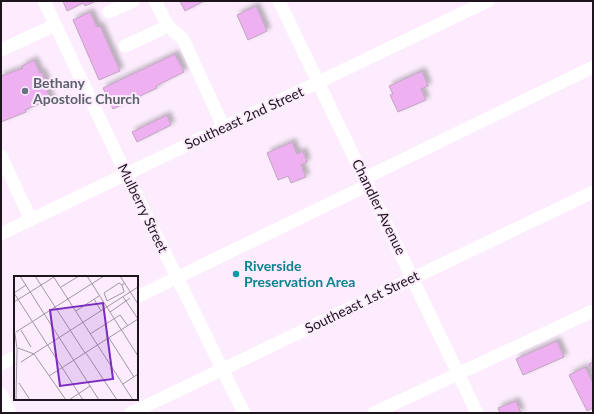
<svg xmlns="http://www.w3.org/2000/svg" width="594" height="414" font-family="Lato,sans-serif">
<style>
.building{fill:#eeb0f0;stroke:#bfa6c0;filter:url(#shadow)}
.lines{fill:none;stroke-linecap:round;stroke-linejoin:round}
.minor{stroke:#fff;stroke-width:13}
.worship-dot{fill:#6b7280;stroke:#fcecfd;stroke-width:1.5}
.culture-dot{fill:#0f9aa8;stroke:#fcecfd;stroke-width:1.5}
.labels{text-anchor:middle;stroke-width:4;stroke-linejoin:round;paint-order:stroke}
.worship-label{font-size:14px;font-weight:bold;fill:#5b616d;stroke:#fcecfd;text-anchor:start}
.street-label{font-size:14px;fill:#1d141d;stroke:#fcecfd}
.culture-label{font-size:14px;font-weight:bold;fill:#0d838f;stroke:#fcecfd;text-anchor:start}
.inset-road{fill:none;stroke:#a396a3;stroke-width:1}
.view{fill:#7b2cbf;fill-opacity:0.15;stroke:#7b2cbf;stroke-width:2}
.inset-edge{fill:none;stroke:#1d141d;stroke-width:2}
</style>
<defs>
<filter id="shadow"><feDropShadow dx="3.5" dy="-3.5" stdDeviation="2" flood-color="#0004"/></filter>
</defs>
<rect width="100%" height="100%" fill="#fcecfd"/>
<g class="building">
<polygon points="63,1 96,1 85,6 83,3 67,11"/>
<polygon points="180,1 204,1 185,11"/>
<polygon points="256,6 267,31 248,40 237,15"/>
<polygon points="90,12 97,27 100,26 120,71 99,80 73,20"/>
<polygon points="175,54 184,72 156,86 157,88 113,109 103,88"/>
<polygon points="34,60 40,73 42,72 50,90 47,91 52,101 44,105 43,102 25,110 26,112 1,122 1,76 23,68 22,66"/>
<polygon points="422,71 428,86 421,89 426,100 398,112 390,95 393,94 389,86"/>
<polygon points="167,115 171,125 137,142 132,132"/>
<polygon points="292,142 297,154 303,151 307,162 301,165 306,177 291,183 288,176 278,180 267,153"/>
<polygon points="557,341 564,357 523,375 516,359"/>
<polygon points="593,362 593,374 589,364"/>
<polygon points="585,367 593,383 593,408 587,411 569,375"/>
<polygon points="516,401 521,413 500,413 498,408"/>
</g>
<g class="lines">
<g class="minor">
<polyline points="44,1 126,174 244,413"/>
<polyline points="155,1 168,26 183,39 224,128"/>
<polyline points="279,1 477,413"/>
<polyline points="109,12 133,1"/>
<polyline points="125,46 168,26"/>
<polyline points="1,50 55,25"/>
<polyline points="1,156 31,220"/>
<polyline points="365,178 593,67"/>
<polyline points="1,234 488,1"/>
<polyline points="137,297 368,185"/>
<polyline points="1,364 15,357"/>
<polyline points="1,394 10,413"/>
<polyline points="131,413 593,192"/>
<polyline points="374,413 593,311"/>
</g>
</g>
<circle class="worship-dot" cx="25" cy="91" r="4"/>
<circle class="culture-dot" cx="236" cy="274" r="4"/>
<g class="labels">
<g class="worship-label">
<text x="33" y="88">Bethany<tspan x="33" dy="16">Apostolic Church</tspan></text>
</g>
<g class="street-label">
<text transform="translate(244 118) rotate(-25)" y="5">Southeast 2nd Street</text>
<text transform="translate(379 207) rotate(64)" y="5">Chandler Avenue</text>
<text transform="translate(143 208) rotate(64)" y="5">Mulberry Street</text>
<text transform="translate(362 302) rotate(-26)" y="5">Southeast 1st Street</text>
</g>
<g class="culture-label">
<text x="244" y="271">Riverside<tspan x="244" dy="16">Preservation Area</tspan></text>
</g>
</g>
<g transform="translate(14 276)">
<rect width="124" height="124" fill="#fcecfd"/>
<path class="inset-road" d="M6,0l79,124M21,0l50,77M39,0l80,124M73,0l51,80M106,0l18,28M108,9l-3,-2 -15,10 3,8 17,-9 -2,-7 3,-2M47,11l18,-11M0,17l69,107M0,17l12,-8M116,22l-4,3 12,18M80,23l7,12M0,26l40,-25M62,35l23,-15M96,36l16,-11 -3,-4M0,51l3,21 -1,52M7,54l10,17M2,56l88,-56M76,58l30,-19 8,11M95,62l25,39M0,63v18M4,72l16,6 32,46M72,77l31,47M7,86l117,-75M35,100l89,-57M5,107l11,17M109,108l15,-10M55,124l21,-14"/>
<path class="view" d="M89,27l10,76 -53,7 -10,-76z"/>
<rect width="124" height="124" class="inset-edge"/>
</g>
<rect width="594" height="414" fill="none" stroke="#1d141d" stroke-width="4"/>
</svg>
